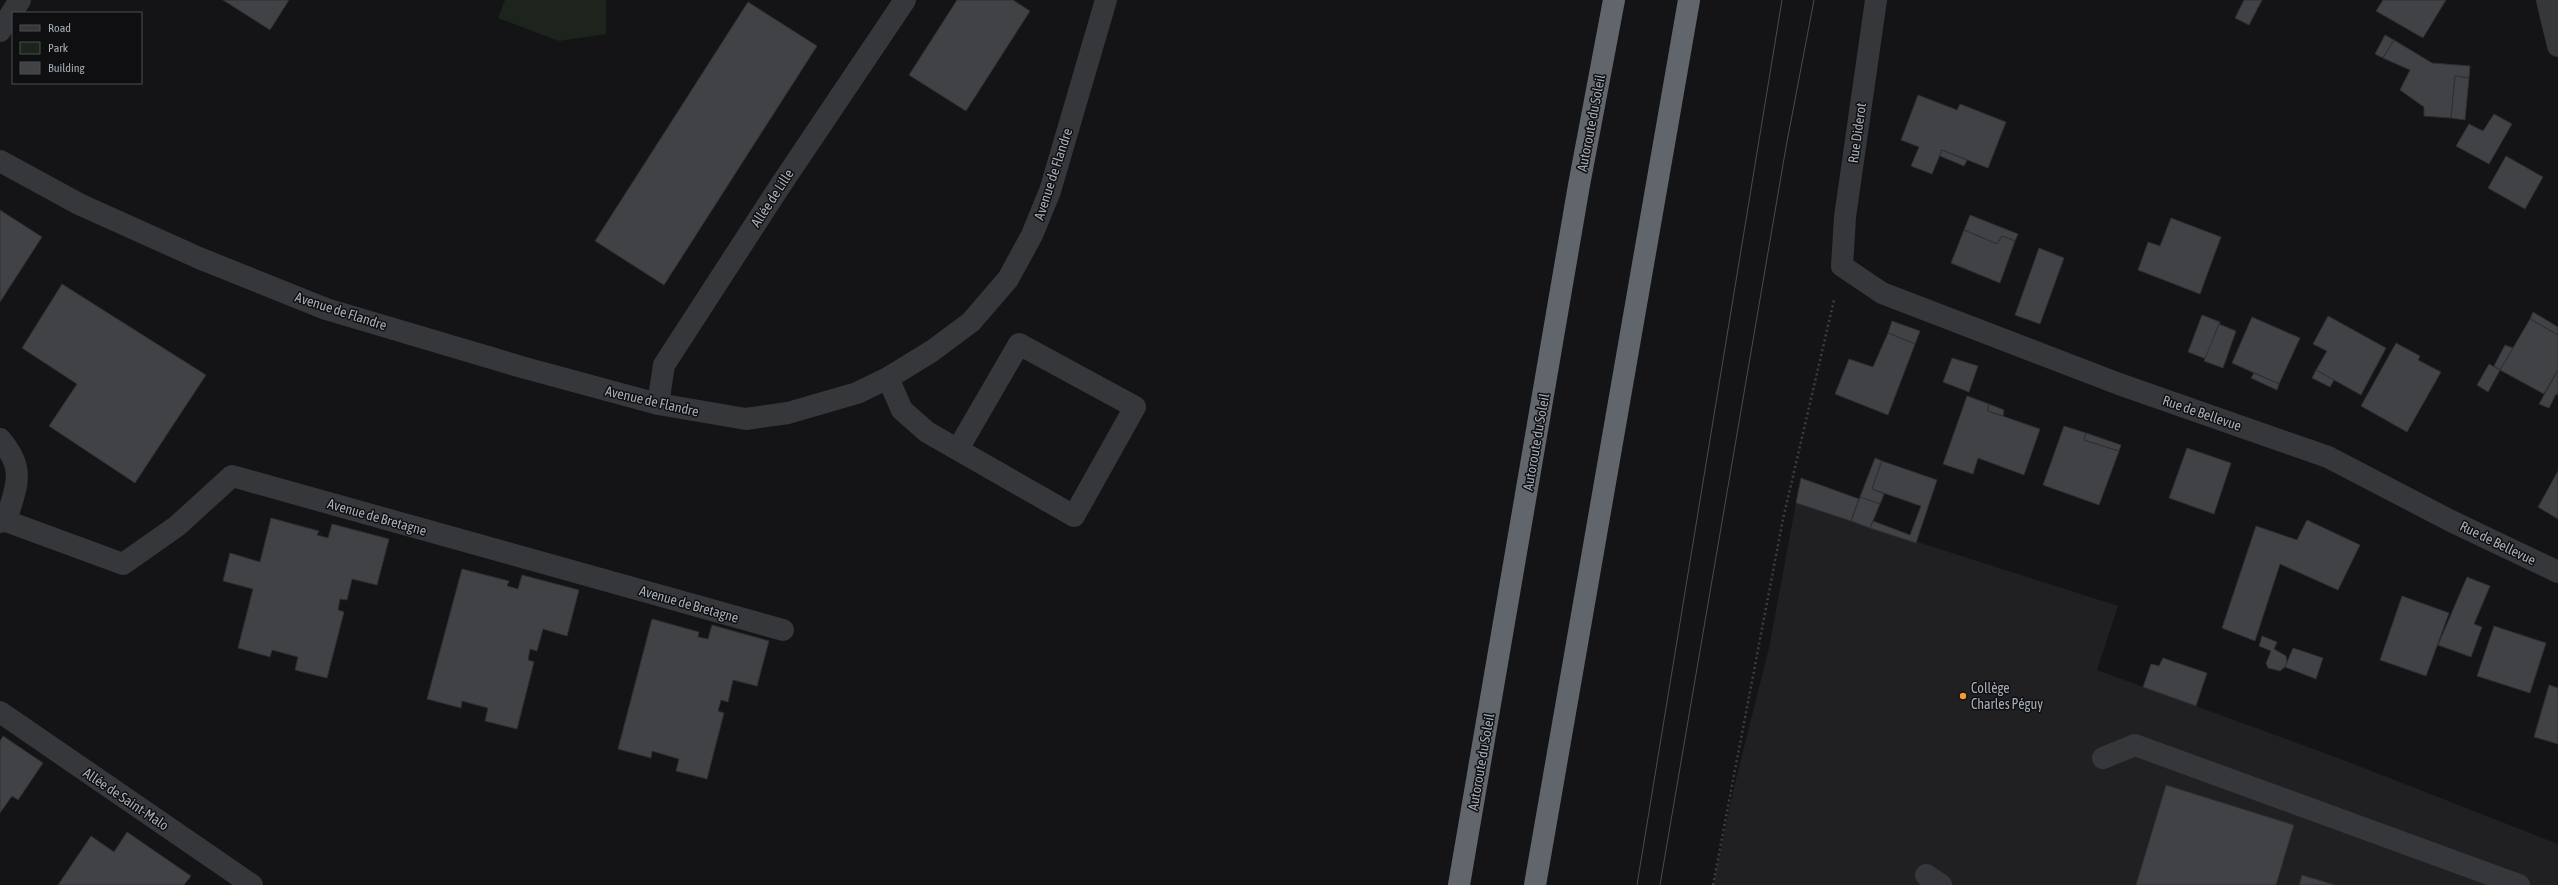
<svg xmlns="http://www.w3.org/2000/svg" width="2558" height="885" font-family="'Asap Condensed',sans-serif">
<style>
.built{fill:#202023}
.green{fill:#1c241c}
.building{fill:#404246;stroke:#2e2f32}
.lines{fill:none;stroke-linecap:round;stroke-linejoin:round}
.path{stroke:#3b3e42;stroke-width:2.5;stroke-dasharray:2 3;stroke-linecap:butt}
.minor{stroke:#35373b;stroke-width:22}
.highway{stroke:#61656c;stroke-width:22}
.tram{stroke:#484b50;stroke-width:1}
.poi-dot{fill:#f29a30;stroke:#0f0f11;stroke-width:1.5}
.labels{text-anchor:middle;stroke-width:3;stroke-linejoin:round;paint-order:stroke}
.street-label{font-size:14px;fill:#a6adb6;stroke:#0f0f11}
.poi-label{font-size:14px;fill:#a6adb6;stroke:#0f0f11;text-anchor:start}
</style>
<rect width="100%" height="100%" fill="#141416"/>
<polygon class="built" points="1796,503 2118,606 2097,670 2346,761 2558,844 2558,885 1713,885 1736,779 1769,648"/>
<polygon class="green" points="505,0 606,0 606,34 559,41 498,18"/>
<g class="building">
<polygon points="223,0 289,0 270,30"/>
<polygon points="957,0 1013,0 1030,11 966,111 909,75"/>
<polygon points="2244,0 2262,0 2249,25 2235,18"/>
<polygon points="2383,0 2446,0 2423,38 2376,11"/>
<polygon points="748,2 817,46 664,285 595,241"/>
<polygon points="2385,35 2394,40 2383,58 2375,54"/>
<polygon points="2394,40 2432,63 2470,66 2469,78 2455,76 2451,118 2424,116 2424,107 2400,90 2410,70 2383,58"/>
<polygon points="2455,76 2469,78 2465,120 2451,118"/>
<polygon points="1918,95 1957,110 1960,104 2006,122 1988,168 1942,150 1932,174 1911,166 1919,147 1901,140"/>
<polygon points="2494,114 2512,124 2489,164 2456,146 2469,124 2483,131"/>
<polygon points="1942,150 1967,160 1964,166 1940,156"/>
<polygon points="2506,156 2543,177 2525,209 2488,188"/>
<polygon points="0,210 42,237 0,302"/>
<polygon points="1970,215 2018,234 2015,241 2002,236 1997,244 1964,230"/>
<polygon points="2171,218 2221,237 2200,294 2138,270 2148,242 2160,246"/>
<polygon points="1964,230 1997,244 2002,236 2015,241 2000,283 1951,263"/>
<polygon points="2039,248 2064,258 2040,324 2015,315"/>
<polygon points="62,284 206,375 135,483 49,426 77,384 22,348"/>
<polygon points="2533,312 2558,327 2558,335 2530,319"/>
<polygon points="2202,315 2220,322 2206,359 2188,352"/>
<polygon points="2328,316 2386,348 2361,395 2316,370 2327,351 2313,344"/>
<polygon points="2252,317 2300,338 2279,384 2232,363"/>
<polygon points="2530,319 2558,335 2558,370 2544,394 2500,370"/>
<polygon points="1892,321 1920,331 1915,344 1888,333"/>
<polygon points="2219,324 2236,331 2223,368 2204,361"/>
<polygon points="1888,333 1915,344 1888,415 1835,394 1849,359 1873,367"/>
<polygon points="2396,343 2420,356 2418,360 2441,372 2407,432 2361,406"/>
<polygon points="2505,345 2513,348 2500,370 2494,366"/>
<polygon points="1952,358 1978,366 1969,392 1943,382"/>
<polygon points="2489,364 2500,370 2488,392 2477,385"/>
<polygon points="2316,370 2334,380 2330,387 2312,378"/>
<polygon points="2558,370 2558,395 2556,394 2549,408 2539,404"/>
<polygon points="2254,373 2279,384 2277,390 2251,378"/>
<polygon points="1967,396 1989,404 1988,411 2040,429 2024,475 1978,458 1973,474 1943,464"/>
<polygon points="1989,404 2004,410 2003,416 1988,411"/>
<polygon points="2064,426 2086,433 2084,440 2119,451 2099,505 2043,485"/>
<polygon points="2086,433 2121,445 2119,451 2084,440"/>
<polygon points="2187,448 2231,463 2214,514 2169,498"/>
<polygon points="1875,458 1882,461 1872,489 1884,494 1880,504 1860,497"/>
<polygon points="1882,461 1937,480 1916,543 1870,528 1873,521 1910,535 1921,506 1872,489"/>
<polygon points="2558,471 2558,519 2538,507"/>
<polygon points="1801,478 1859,499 1851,521 1796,503"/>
<polygon points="1860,497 1880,504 1870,528 1851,521"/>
<polygon points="271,518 319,531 317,535 328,538 332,524 389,539 377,585 352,579 347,600 340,599 338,610 344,612 327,678 295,670 298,657 272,650 270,657 238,648 253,589 223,581 230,553 260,562"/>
<polygon points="2307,520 2360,545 2338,590 2280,564 2255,641 2222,628 2256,526 2297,540"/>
<polygon points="462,569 509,581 507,586 518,589 522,575 579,590 567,636 543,629 537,651 530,649 528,660 534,662 517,729 485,721 488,708 462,701 461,708 427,699"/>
<polygon points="2467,577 2490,586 2474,624 2482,627 2471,657 2438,645"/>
<polygon points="2402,596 2449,613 2426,676 2380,660"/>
<polygon points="652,619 699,632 698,637 708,639 712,625 769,641 757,686 733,680 728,702 721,700 718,711 724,713 707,779 676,771 679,759 652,751 651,758 618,749"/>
<polygon points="2494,626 2546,643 2530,693 2477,676"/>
<polygon points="2262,636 2277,642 2274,649 2286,656 2287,665 2280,671 2268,668 2266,663 2271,651 2259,646"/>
<polygon points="2293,648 2323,658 2316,679 2285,667"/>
<polygon points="2163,658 2207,673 2196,706 2143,687 2151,664 2159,666"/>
<polygon points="2549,685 2558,688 2558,744 2534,737"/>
<polygon points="3,736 43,763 18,800 12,796 0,813 0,741"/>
<polygon points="2166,785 2294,825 2276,885 2136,885"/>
<polygon points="127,832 191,876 184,885 58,885 91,836 114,852"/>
<polygon points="2302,875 2335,885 2299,885"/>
</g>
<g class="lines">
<polyline class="path" points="1713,885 1783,519 1834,300"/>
<g class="minor">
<polyline points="1876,0 1845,217 1842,266 1882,293 2119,384 2328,457 2451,521 2558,572"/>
<polyline points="2547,0 2558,46"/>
<polyline points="0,31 20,0"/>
<polyline points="0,161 79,204 199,258 326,309 525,368 658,404 746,419 788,413 857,393 888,378 932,351 971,322 1008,279 1032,235 1050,191 1106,0"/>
<polyline points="888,378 902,410 927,432 1074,516 1135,407 1019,344 958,449"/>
<polyline points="658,404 664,365 778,189 905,0"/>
<path d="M0,439c27,31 16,47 6,82"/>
<polyline points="0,522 6,521 123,564 177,526 232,476 783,630"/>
<polyline points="0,712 252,885"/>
<polyline points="2103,758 2135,745 2519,885"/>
<polyline points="1926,875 1941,885"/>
</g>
<g class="highway">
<polyline points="1459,885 1579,185 1614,0"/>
<polyline points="1535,885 1689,0"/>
</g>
<g class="tram">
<polyline points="1637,885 1782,0"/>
<polyline points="1660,885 1786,147 1814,0"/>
</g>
</g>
<circle class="poi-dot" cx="1963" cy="696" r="4"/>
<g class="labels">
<g class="street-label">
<text transform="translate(1591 123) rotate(-79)" y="5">Autoroute du Soleil</text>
<text transform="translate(1857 133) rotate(-82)" y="5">Rue Diderot</text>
<text transform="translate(1053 174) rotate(-72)" y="5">Avenue de Flandre</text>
<text transform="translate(772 198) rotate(-57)" y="5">Allée de Lille</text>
<text transform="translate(341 311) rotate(18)" y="5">Avenue de Flandre</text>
<text transform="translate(652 401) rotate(13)" y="5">Avenue de Flandre</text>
<text transform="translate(2202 413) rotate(19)" y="5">Rue de Bellevue</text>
<text transform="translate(1536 442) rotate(-80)" y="5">Autoroute du Soleil</text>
<text transform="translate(377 517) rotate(16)" y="5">Avenue de Bretagne</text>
<text transform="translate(2498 543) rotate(26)" y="5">Rue de Bellevue</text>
<text transform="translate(689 604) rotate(16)" y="5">Avenue de Bretagne</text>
<text transform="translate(1481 762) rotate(-80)" y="5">Autoroute du Soleil</text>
<text transform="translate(126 799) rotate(34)" y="5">Allée de Saint-Malo</text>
</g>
<g class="poi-label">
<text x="1971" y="693">Collège<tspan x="1971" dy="16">Charles Péguy</tspan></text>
</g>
</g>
<rect x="12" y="12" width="130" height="72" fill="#0f0f11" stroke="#4b4e53"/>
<rect x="20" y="25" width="20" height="6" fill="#35373b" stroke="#4b4e53"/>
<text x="48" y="32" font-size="12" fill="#a6adb6">Road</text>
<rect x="20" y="42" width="20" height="12" fill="#1c241c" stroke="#4b4e53"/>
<text x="48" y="52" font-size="12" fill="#a6adb6">Park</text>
<rect x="20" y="62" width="20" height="12" fill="#404246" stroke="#4b4e53"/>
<text x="48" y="72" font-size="12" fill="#a6adb6">Building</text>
</svg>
